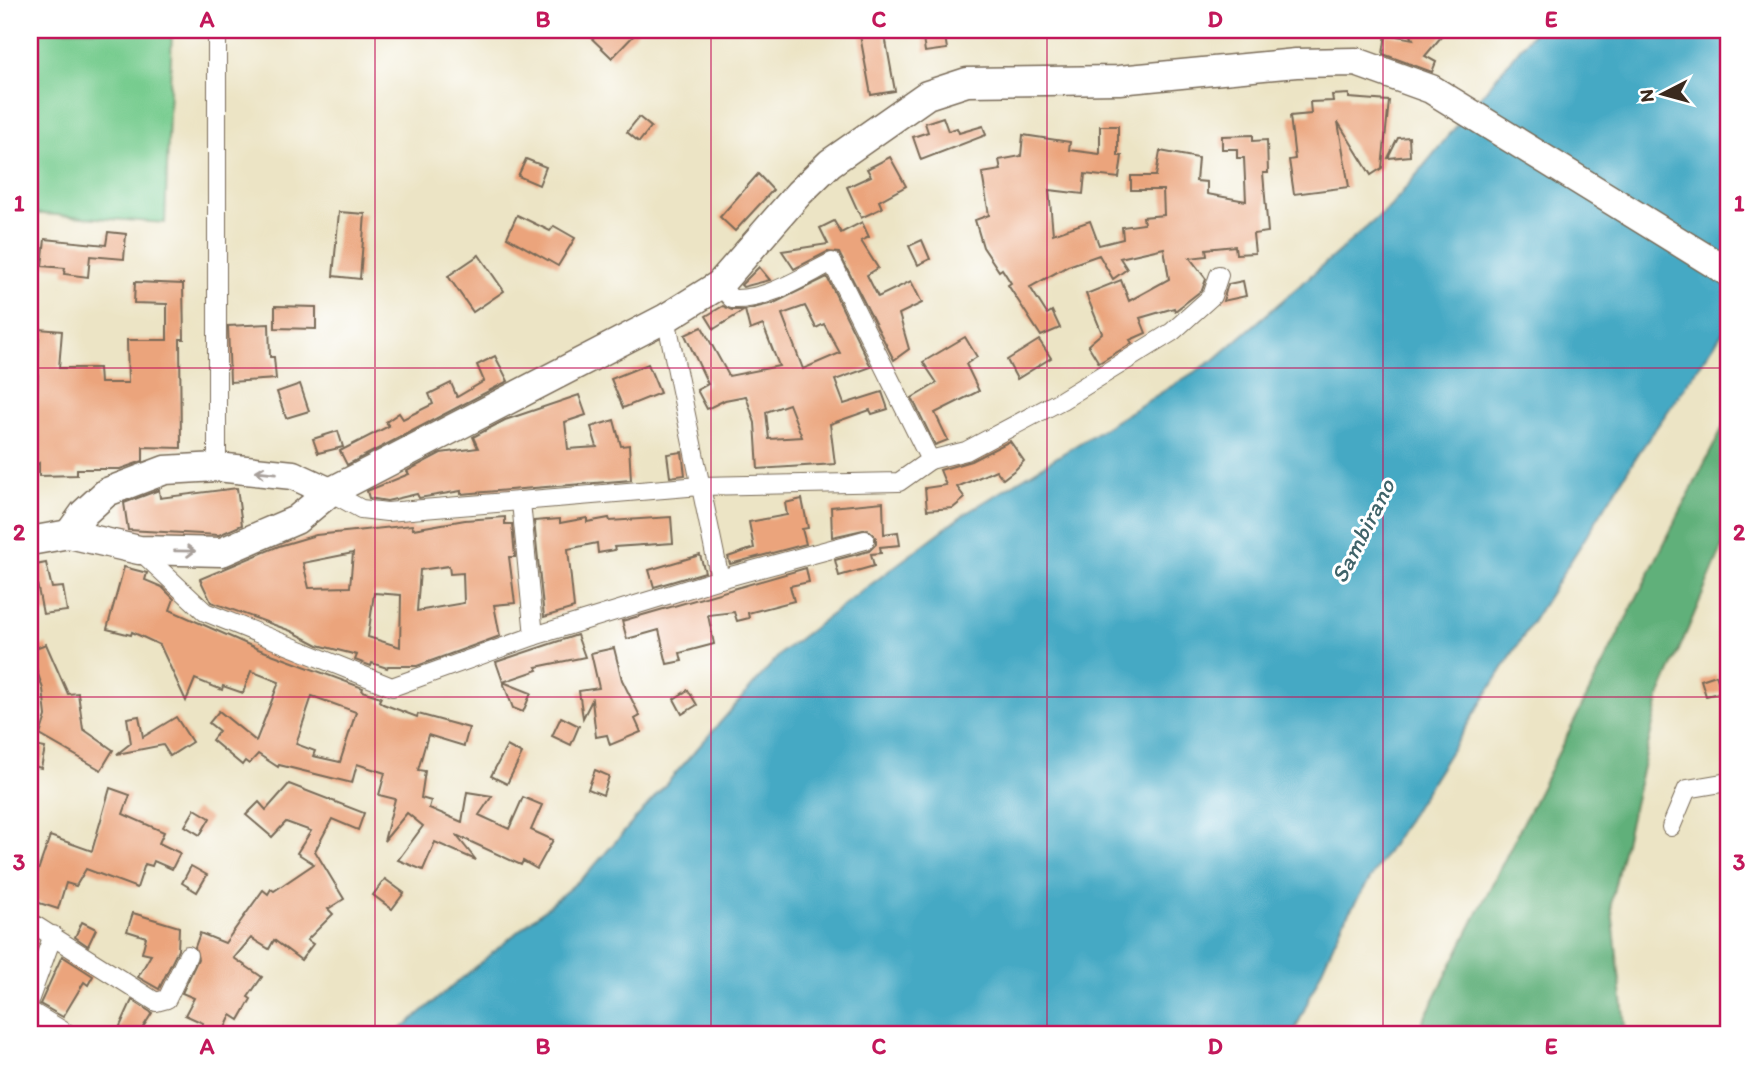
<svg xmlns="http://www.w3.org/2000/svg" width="1758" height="1065" font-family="Itim,sans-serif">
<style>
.green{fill:#77cc8f;stroke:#597b56;stroke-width:2}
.forest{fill:#61b07a;stroke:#4e6d4c;stroke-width:2}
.water{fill:#44a9c4;stroke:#406a71;stroke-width:2}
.building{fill:#eba47c;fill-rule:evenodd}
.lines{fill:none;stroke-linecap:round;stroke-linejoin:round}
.minor-casing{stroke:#796b58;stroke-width:20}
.primary-casing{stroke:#796b58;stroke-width:31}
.minor{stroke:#fff;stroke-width:18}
.primary{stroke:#fff;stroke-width:28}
.oneway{stroke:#a79f9a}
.grid{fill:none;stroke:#c2185b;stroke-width:2;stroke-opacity:0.55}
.labels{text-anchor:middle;stroke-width:6;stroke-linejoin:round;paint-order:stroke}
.water-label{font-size:24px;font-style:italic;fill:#3f6369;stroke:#fff}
.neatline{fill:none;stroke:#c2185b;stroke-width:2.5}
.grid-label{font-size:23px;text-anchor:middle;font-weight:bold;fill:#c2185b}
</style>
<rect width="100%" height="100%" fill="#fff"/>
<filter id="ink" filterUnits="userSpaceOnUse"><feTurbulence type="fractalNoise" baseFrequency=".0143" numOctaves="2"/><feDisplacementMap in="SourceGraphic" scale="14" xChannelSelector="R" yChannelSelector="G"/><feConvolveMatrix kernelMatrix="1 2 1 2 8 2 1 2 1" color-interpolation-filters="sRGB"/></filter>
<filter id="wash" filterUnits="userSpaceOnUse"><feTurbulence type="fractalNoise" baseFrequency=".00686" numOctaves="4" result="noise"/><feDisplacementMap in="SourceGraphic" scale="28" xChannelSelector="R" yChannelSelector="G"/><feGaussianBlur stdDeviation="1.57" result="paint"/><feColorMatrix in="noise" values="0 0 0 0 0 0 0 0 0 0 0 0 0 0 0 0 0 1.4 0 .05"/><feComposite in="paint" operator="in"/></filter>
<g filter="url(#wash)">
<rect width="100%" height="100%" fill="#ece4c5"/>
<polygon class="green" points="30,30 172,30 165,223 30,213"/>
<polygon class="forest" points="1728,417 1728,534 1660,695 1611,901 1626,1035 1416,1035"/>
<polygon class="water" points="1535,30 1728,30 1728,325 1640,451 1343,922 1293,1035 394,1035 588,873 783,651 960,517 1214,360 1391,206"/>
<g id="blocks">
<g class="building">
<polygon points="583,30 639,30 612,58"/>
<polygon points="859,30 884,30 895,91 871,95"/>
<polygon points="944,30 947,49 925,52 922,32"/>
<polygon points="1408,30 1447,30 1425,56 1436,62 1432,72 1383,54 1386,34 1413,39"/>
<polygon points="1349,94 1349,98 1389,101 1382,168 1371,175 1338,122 1349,187 1294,194 1289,160 1295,159 1290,116 1311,114 1310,102 1333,101 1332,95"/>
<polygon points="639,117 651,127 639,142 627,132"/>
<polygon points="943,117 948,131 957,128 959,133 983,126 986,135 921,160 913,137 928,132 925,123"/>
<polygon points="1100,126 1118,126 1118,156 1122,156 1119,178 1085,174 1083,194 1049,190 1053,234 1090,221 1099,245 1123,239 1122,227 1144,224 1143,217 1164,215 1163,190 1131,190 1131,176 1156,176 1160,151 1198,158 1196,181 1207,182 1207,194 1246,201 1244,158 1237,158 1237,149 1222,149 1222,136 1253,135 1253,141 1267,140 1268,173 1263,173 1268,232 1253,234 1255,253 1236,254 1235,246 1206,249 1207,256 1190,258 1206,279 1202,290 1175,311 1174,308 1140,318 1146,333 1130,340 1132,343 1099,363 1088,345 1102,333 1086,294 1121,280 1129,301 1169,279 1164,248 1120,258 1127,269 1113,279 1099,255 1068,266 1030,287 1047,314 1052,311 1060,328 1041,336 1008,285 1011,283 1002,269 999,271 983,247 975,220 989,215 982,173 1001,170 999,160 1021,156 1023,135 1070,142 1069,150 1100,154"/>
<polygon points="1409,137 1410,156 1388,158 1398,138"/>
<polygon points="890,157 906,186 879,201 882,208 861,218 847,187 871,176 867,169"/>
<polygon points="526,159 546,167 539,185 518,176"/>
<polygon points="758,174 773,190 735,231 720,217"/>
<polygon points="339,212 365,214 360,279 333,276"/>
<polygon points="517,215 550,231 554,226 575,238 558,266 507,237"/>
<polygon points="834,221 841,233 862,222 869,237 861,241 878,268 867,275 878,297 911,281 922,303 899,314 909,349 894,360 839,253 827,252 794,269 782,251 828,244 820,228"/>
<polygon points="108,232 126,234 124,259 90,256 88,277 64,274 65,268 42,266 45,239 106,245"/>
<polygon points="922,240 930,259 918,265 909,246"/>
<polygon points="479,255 504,291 473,312 448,276"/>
<polygon points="759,267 770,280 743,287 741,285"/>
<path d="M827,277l44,90 -36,13 9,24 38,-12 6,17 -16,5 -2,-4 -40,14 5,40 -77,5 -3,-46 -9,-27 -21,4 -18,9 -10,-19 11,-6 -23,-49 17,-8 27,49 50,-10 -16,-41 -13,5 -5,-20 -31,19 -8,-13 17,-10 9,4h13l29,-7zM805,306l11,22 8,-4 16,29 -37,16 -21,-55zM789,404l13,33 -33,2 -3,-27z"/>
<polygon points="1243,281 1246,296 1223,301 1228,284"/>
<polygon points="135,282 183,284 184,339 180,339 181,448 143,447 143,461 120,469 77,469 77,475 39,476 39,463 30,468 30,399 37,398 39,329 62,331 59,368 99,368 100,383 128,383 127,340 167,340 167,304 134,303"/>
<polygon points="275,306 316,307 316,329 275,328"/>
<polygon points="269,324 270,357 274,357 276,379 230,382 228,326"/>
<polygon points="965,337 977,357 966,364 979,391 935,413 948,440 935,445 912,398 937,383 923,362"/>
<polygon points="1039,340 1051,358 1017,379 1007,360"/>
<polygon points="495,356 508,381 347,465 340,451 389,426 386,422 399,413 403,419 433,404 429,394 451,383 457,397 484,381 477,365"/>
<polygon points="648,364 660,393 623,408 611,379"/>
<polygon points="300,384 309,411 286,418 277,392"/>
<polygon points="579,395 586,415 565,422 568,449 597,447 591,427 614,420 621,446 629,445 631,480 461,494 461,491 419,498 417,494 387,501 369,498 367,491 409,474 407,471 441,453 478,448 473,437 505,420"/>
<polygon points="338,431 343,447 318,453 313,439"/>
<polygon points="1010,441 1024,461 1016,469 1003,479 996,470 957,487 965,498 953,508 927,510 925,488 946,485 940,470 971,461"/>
<polygon points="682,452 685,475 670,477 667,454"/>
<polygon points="237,488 242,525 219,535 128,530 124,503 159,490 160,498"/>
<polygon points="802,499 808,528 802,529 806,544 730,564 728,557 754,548 749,522 787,515 785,503"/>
<polygon points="883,502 884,534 898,532 900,545 880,547 881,553 871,554 874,566 839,576 835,560 869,551 876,544 876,538 867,529 832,537 831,507"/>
<path d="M505,517v7h7l3,33h-6l6,46 -21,2 6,31 -83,30h-29l-1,2 -15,-5 -1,3 -16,-6 2,-5 -39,-10 -27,-14 -80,-29 -11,-23 79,-33 37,-11 96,-10 1,4 52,-9zM353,553l-3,34 -41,1 -6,-25zM449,566l1,8 13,-1 1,30 -47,8 3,-41zM374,593l27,2 -1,52 -32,-10z"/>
<polygon points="671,517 673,543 614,547 615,550 598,553 597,543 568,549 574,608 544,617 534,521 560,519 560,523 587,518 587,522 609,518 610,521"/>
<polygon points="700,555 705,572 654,587 649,570"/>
<polygon points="46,563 52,588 63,587 67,611 43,614 34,568 36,565"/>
<path d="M124,567l23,6 -2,7 17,7 12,12 -4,11 88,39 105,39 -1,3 19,6 -2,4 4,3 34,13 1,-3 51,14 -5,18 -36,-11 -10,35 7,1 -4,27 10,3 -2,7 33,14 5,-30 25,4 -13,19 30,14 14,-32 19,8 -11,25 22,10 -16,29 -14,-8 -2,4 -65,-30 20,25 -41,-18 -12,28 -25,-10 25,-34 -16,-13 -23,28 11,-42 -16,-4 6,-22 -28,-9 -5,19 -73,-18 -1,2 -20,-13 -9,10 -4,-3 -3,4 -30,-25 7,-9 -10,-8 10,-12 37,30 23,-59 -28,-11 -8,22 -20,-7 -1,4 -27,-11 -9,22 -26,-56 -28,-13 -1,3 -24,-6zM312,696l44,16 -16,50 -27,-6 2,-5 -19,-7z"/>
<polygon points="806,568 809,582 790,586 794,601 748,613 749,618 737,621 734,612 708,615 714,644 680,653 682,661 667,664 659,630 627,639 622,621"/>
<polygon points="577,635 585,657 536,667 538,670 503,682 496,662"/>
<polygon points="46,644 68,694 78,693 83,729 113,750 101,770 40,735 46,716 43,689 30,650"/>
<polygon points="614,648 622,680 640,716 635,719 641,732 610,745 607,735 596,737 592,700 583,718 579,691 599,688 591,653"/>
<polygon points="1716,675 1722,692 1706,696 1701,680"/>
<polygon points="503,682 531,693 523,712 513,708"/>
<polygon points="688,690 697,705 682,714 674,699"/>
<polygon points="139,716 143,737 176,717 192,742 170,756 163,745 117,754 131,743 127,718"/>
<polygon points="561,717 579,726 571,745 552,736"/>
<polygon points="30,745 45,748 41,768 30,765"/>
<polygon points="507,746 522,754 507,784 491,776"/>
<polygon points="595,770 609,776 603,795 588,789"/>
<polygon points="289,784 364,813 358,830 332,819 315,851 344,899 328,909 333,914 307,940 313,944 301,960 274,940 269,949 251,938 234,958 262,977 248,997 251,999 239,1020 231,1015 222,1035 198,1035 203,1023 185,1015 194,998 182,993 198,959 195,947 200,933 225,943 263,890 268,894 271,889 274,891 314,864 297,853 311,831 286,822 272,837 246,815 259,802 266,810"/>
<polygon points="110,788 130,795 123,814 164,832 159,843 180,853 172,869 154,861 152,866 145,864 137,888 86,869 76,886 66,883 58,909 30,900 30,883 33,885 50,836 92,851"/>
<polygon points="195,809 210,818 200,835 185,826"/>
<polygon points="191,866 207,875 197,892 182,883"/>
<polygon points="385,879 404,893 392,909 373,895"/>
<polygon points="133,913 179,927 178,950 159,989 138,977 151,955 142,953 146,937 127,931"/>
<polygon points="82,922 96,929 88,946 75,937"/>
<polygon points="62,956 93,976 88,985 84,982 63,1017 40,1004"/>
<polygon points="132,1000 152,1013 138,1035 116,1035"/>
</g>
</g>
</g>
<g filter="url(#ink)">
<use href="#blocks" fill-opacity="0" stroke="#796b58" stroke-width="2"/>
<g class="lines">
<g class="minor-casing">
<g id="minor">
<polyline points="666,318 720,579"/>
<polyline points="930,460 966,451 1062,400 1172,332 1212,296 1219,275"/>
<polyline points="217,467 217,30"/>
<path d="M330,492l31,17 26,3 313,-26 199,-4 31,-22 -98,-198c-30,15 -66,39 -100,37l-13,-14"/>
<polyline points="139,550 205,612 392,687 534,636 521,502"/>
<polyline points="534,636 720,579 865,540"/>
<polyline points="1671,827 1687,789 1728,782"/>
<polyline points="30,922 156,1002 167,999 188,955"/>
<polyline points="30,998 53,935"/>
<polyline points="30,1011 70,1035"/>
</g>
</g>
<g class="primary-casing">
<g id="primary">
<polyline points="69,534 84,513 107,492 165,470 217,467 293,475 330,492"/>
<polyline points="30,541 69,534 139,550 222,552 296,520 330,492 666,318 719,285 799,193 830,163 927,95 967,82 1119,80 1296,63 1356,62 1431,89 1728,272"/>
</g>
</g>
<use href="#minor" class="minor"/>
<use href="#primary" class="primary"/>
</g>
<defs><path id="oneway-shaft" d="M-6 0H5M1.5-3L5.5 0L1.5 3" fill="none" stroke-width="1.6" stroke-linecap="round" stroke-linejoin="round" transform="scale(1.75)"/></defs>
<g class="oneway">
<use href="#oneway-shaft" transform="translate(266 472) rotate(-174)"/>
<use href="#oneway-shaft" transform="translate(185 551) rotate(1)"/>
</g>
</g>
<path class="grid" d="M375,30v1005M711,30v1005M1047,30v1005M1383,30v1005M30,368h1698M30,697h1698"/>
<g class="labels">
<g class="water-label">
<text transform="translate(1363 531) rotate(-63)" y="8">Sambirano</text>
</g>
</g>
<rect width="1758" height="1065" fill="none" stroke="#fff" stroke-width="77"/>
<g transform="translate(1663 94) rotate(264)" stroke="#ffffff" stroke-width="5" paint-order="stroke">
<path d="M0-5L12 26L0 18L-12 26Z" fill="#3b2a1e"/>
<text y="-10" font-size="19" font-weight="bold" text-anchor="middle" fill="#3b2a1e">N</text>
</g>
<rect x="38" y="38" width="1682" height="988" class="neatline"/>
<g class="grid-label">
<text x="207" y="27">A</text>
<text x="543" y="27">B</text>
<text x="879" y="27">C</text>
<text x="1215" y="27">D</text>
<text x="1551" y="27">E</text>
<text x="19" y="211">1</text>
<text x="1739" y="211">1</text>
<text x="19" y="540">2</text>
<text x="1739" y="540">2</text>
<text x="19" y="870">3</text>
<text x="1739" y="870">3</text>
<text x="207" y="1054">A</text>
<text x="543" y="1054">B</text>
<text x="879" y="1054">C</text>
<text x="1215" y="1054">D</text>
<text x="1551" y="1054">E</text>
</g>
</svg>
